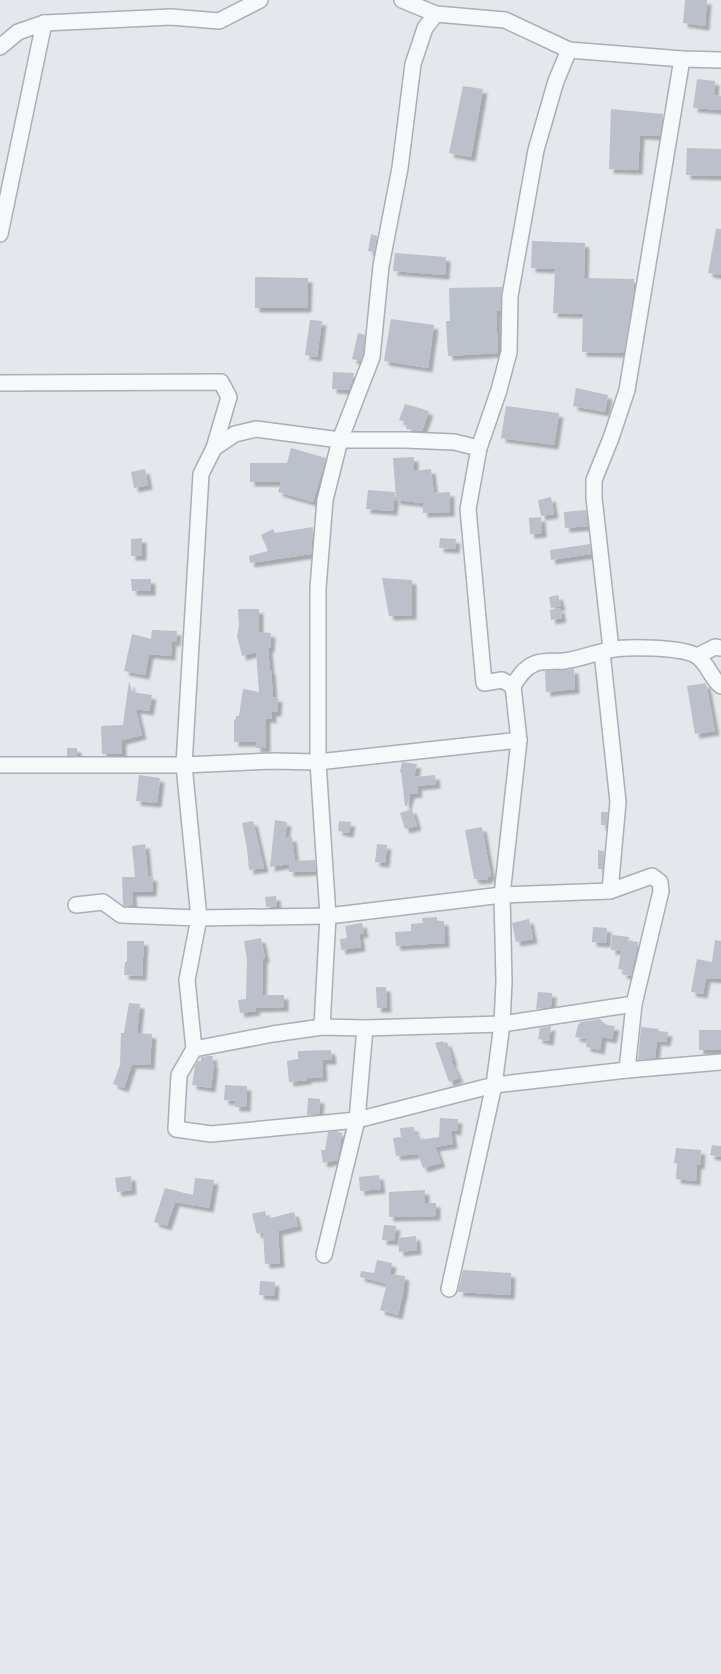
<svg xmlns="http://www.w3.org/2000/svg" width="721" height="1674" font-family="Poppins,sans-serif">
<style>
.building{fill:#bbc0ca;filter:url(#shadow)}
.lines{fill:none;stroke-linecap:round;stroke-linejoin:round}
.minor-casing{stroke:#a9aeb7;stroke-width:18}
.minor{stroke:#f7f8fa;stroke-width:15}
</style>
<defs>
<filter id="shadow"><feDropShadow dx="4.5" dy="4.5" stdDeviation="1" flood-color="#0004"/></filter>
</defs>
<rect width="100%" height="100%" fill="#e4e7ec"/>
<g class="building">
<polygon points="685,0 707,0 705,26 683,23"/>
<polygon points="697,79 715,81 714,95 721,96 721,110 693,108"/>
<polygon points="463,86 483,89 471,157 449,153"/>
<polygon points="611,109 663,114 660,136 640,135 638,170 609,169"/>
<polygon points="687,148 721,149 721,176 686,175"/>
<polygon points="716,229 721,229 721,275 708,273"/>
<polygon points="371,234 377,236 374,252 368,251"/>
<polygon points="532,241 585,243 584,278 634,279 634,290 624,353 582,352 583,314 553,313 555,269 531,268"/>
<polygon points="395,253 446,257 445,275 393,271"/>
<polygon points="255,277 308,278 307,308 255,308"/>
<polygon points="502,287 500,311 496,311 498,353 448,356 446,321 450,321 449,288"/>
<polygon points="391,319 434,325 428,368 384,361"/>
<polygon points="310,320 322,321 317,357 305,355"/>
<polygon points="358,333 365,335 363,355 360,361 352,359"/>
<polygon points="333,372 354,373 349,390 332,389"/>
<polygon points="576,388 608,395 605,412 573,406"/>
<polygon points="405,404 429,411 422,431 406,429 408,423 399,420"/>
<polygon points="506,406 559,413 554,445 501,438"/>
<polygon points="291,448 326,458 313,502 278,492 281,482 250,482 250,463 287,463"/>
<polygon points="414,457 414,471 431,469 434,493 450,492 450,512 423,513 423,503 396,500 393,458"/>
<polygon points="145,469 148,485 134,488 131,472"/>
<polygon points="368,490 395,492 393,511 366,509"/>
<polygon points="551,497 554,514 541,516 538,500"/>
<polygon points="586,510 588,526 565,528 564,512"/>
<polygon points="541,517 542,533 530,534 529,518"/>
<polygon points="313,527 311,554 250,563 249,556 268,551 261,535 273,529 275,533"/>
<polygon points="142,538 142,556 131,556 131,539"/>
<polygon points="440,538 456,539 455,549 439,548"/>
<polygon points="590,544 591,554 551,560 550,550"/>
<polygon points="382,578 412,580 412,615 389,616"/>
<polygon points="131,579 151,579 151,591 132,591"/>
<polygon points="558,595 561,606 551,608 549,597"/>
<polygon points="560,608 562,618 551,620 550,610"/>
<polygon points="238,609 259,609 259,632 271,633 270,648 268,648 270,670 271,670 273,697 278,698 277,712 272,712 272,719 266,718 266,748 256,748 256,742 234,742 234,720 236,719 236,716 239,716 243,689 259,692 256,652 242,656 237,636 239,625"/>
<polygon points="152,630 177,631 176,642 172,641 171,656 149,654 145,675 124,671 132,634 151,639"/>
<polygon points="574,669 575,689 546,692 545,671"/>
<polygon points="129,681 132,692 152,695 149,711 136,709 142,735 122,740 122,754 102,754 101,726 123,725"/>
<polygon points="706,683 715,731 695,734 687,686"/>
<rect x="67" y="748" width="10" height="8"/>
<polygon points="402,762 417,764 414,777 435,775 436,784 417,786 418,793 410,794 407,806 405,806 401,772 400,772"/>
<polygon points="139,775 160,778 157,803 136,801"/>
<polygon points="412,809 417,826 405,829 400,813"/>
<polygon points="601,812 608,812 607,825 601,825"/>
<polygon points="275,820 287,822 285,838 292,837 295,861 315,860 316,871 289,872 289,864 270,867"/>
<polygon points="253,821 264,868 249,870 247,848 242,823"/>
<polygon points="339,821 351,822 349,833 338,831"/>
<polygon points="482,827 491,876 488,877 488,879 477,880 477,879 474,879 465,830"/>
<polygon points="145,844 148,876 153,877 152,892 132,892 133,906 124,906 123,905 122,877 135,877 132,846"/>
<polygon points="377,844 387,845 385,863 375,862"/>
<polygon points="598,850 604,851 603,869 598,869"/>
<polygon points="276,896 277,906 266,907 265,897"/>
<polygon points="437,917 437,921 444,921 445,943 396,946 395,932 411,931 411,924 423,923 422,918"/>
<polygon points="529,919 533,939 516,942 512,923"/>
<polygon points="362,923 364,933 359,934 361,947 341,950 340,939 347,938 345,926"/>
<polygon points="593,927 607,928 606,943 592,942"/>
<polygon points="612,935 629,937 628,941 638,942 631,976 622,974 623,970 618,969 621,951 611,950"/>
<polygon points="261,938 265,958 263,959 262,995 284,995 284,1007 255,1008 256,1011 240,1013 238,1000 246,999 247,960 244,941"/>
<polygon points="715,940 721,941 721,979 706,978 703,994 691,992 697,959 712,962"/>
<polygon points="127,941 144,941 142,976 124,975 125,962 127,962"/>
<polygon points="376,987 386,987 387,1008 377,1008"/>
<polygon points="538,992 552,993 551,1007 536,1009"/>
<polygon points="129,1003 140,1004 137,1033 152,1034 150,1065 132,1064 124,1088 113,1084 120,1065 121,1033 124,1033"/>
<polygon points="600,1019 606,1025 615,1026 612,1039 602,1037 600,1050 586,1047 587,1039 575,1037 578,1025 581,1022"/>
<polygon points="551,1026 549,1041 538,1039 540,1028"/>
<polygon points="641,1027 659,1029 658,1031 668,1032 666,1042 657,1041 655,1058 638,1060"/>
<rect x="699" y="1030" width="22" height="20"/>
<polygon points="443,1041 444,1043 447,1042 453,1061 451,1061 459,1078 449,1082 435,1043"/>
<polygon points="331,1050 332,1060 322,1060 323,1077 307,1078 307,1080 289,1082 287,1061 298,1059 298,1051"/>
<polygon points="209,1056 213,1056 212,1063 214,1063 211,1088 192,1085 195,1066 198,1061 201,1061 201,1057"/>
<polygon points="225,1085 247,1086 246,1107 235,1107 235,1101 224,1100"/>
<polygon points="308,1098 320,1099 319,1114 307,1115"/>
<polygon points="440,1118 458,1119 457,1131 451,1130 453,1144 435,1147 441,1163 423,1168 418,1154 396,1156 393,1138 401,1137 400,1128 414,1127 415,1135 419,1134 420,1140 439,1137"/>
<polygon points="336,1131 342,1133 338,1160 323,1163 321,1150 325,1150 328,1132"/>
<polygon points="712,1145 721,1146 721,1157 710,1155"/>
<polygon points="676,1148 701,1150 700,1165 697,1164 696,1181 676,1179 677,1163 674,1163"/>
<polygon points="379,1175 381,1189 360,1191 359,1177"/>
<polygon points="131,1176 132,1190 117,1192 115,1178"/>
<polygon points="195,1178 214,1180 209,1208 175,1202 167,1226 154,1222 165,1188 193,1195"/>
<polygon points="425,1190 425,1203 436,1203 436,1216 389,1217 389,1192"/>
<polygon points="265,1211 267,1219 294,1212 298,1226 278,1231 280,1263 265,1264 263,1232 257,1234 252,1214"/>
<polygon points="384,1225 396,1226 394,1241 382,1240"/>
<polygon points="416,1236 417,1250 399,1252 398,1238"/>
<polygon points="377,1260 392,1263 390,1274 405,1276 403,1293 398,1315 380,1310 387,1284 360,1277 361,1271 374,1273"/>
<polygon points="463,1270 511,1273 510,1295 458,1292"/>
<polygon points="260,1281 275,1282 274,1296 259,1295"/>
</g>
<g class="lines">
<g class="minor-casing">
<g id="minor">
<polyline points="402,0 436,14 505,20 569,50 682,59 721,60"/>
<polyline points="0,47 18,32 44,23 171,17 219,21 260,0"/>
<polyline points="0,234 44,23"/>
<polyline points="0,383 221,382 229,397 214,448"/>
<polyline points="479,448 454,442 405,440 340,440 256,429 235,434 214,448 201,474 184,765 199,918 187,980 194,1049 179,1075 176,1129 211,1134 357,1120 494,1085 627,1070 721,1062"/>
<polyline points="611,649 594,498 594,480 611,438 627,390 682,59"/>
<polyline points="602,652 618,802 610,891"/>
<polyline points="697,656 715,647 721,648"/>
<path d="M513,686c5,-8 11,-18 21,-22 8,-4 21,-2 30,-3 16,-2 30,-8 45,-11 18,-4 73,-3 88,6 11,8 14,22 24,30"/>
<polyline points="0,765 184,765 273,761 318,762 519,740"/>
<polyline points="76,905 103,902 121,915 199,918 328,916 502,895 610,891 652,876 660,882 661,891 634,1004 627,1070"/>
<polyline points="322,1027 328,916 318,762 318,588 325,500 340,440 372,357 381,266 400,168 413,64 425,28 436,14"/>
<polyline points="194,1049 273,1034 322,1027 365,1028 502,1024 634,1004"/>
<polyline points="324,1255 357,1120 365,1028"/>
<polyline points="449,1289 494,1085 502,1024 504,982 502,895 519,740 513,686 502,680 484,683 468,509 479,448 499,390 509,352 510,296 536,150 556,81 569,50"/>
</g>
</g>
<use href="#minor" class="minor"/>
</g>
</svg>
